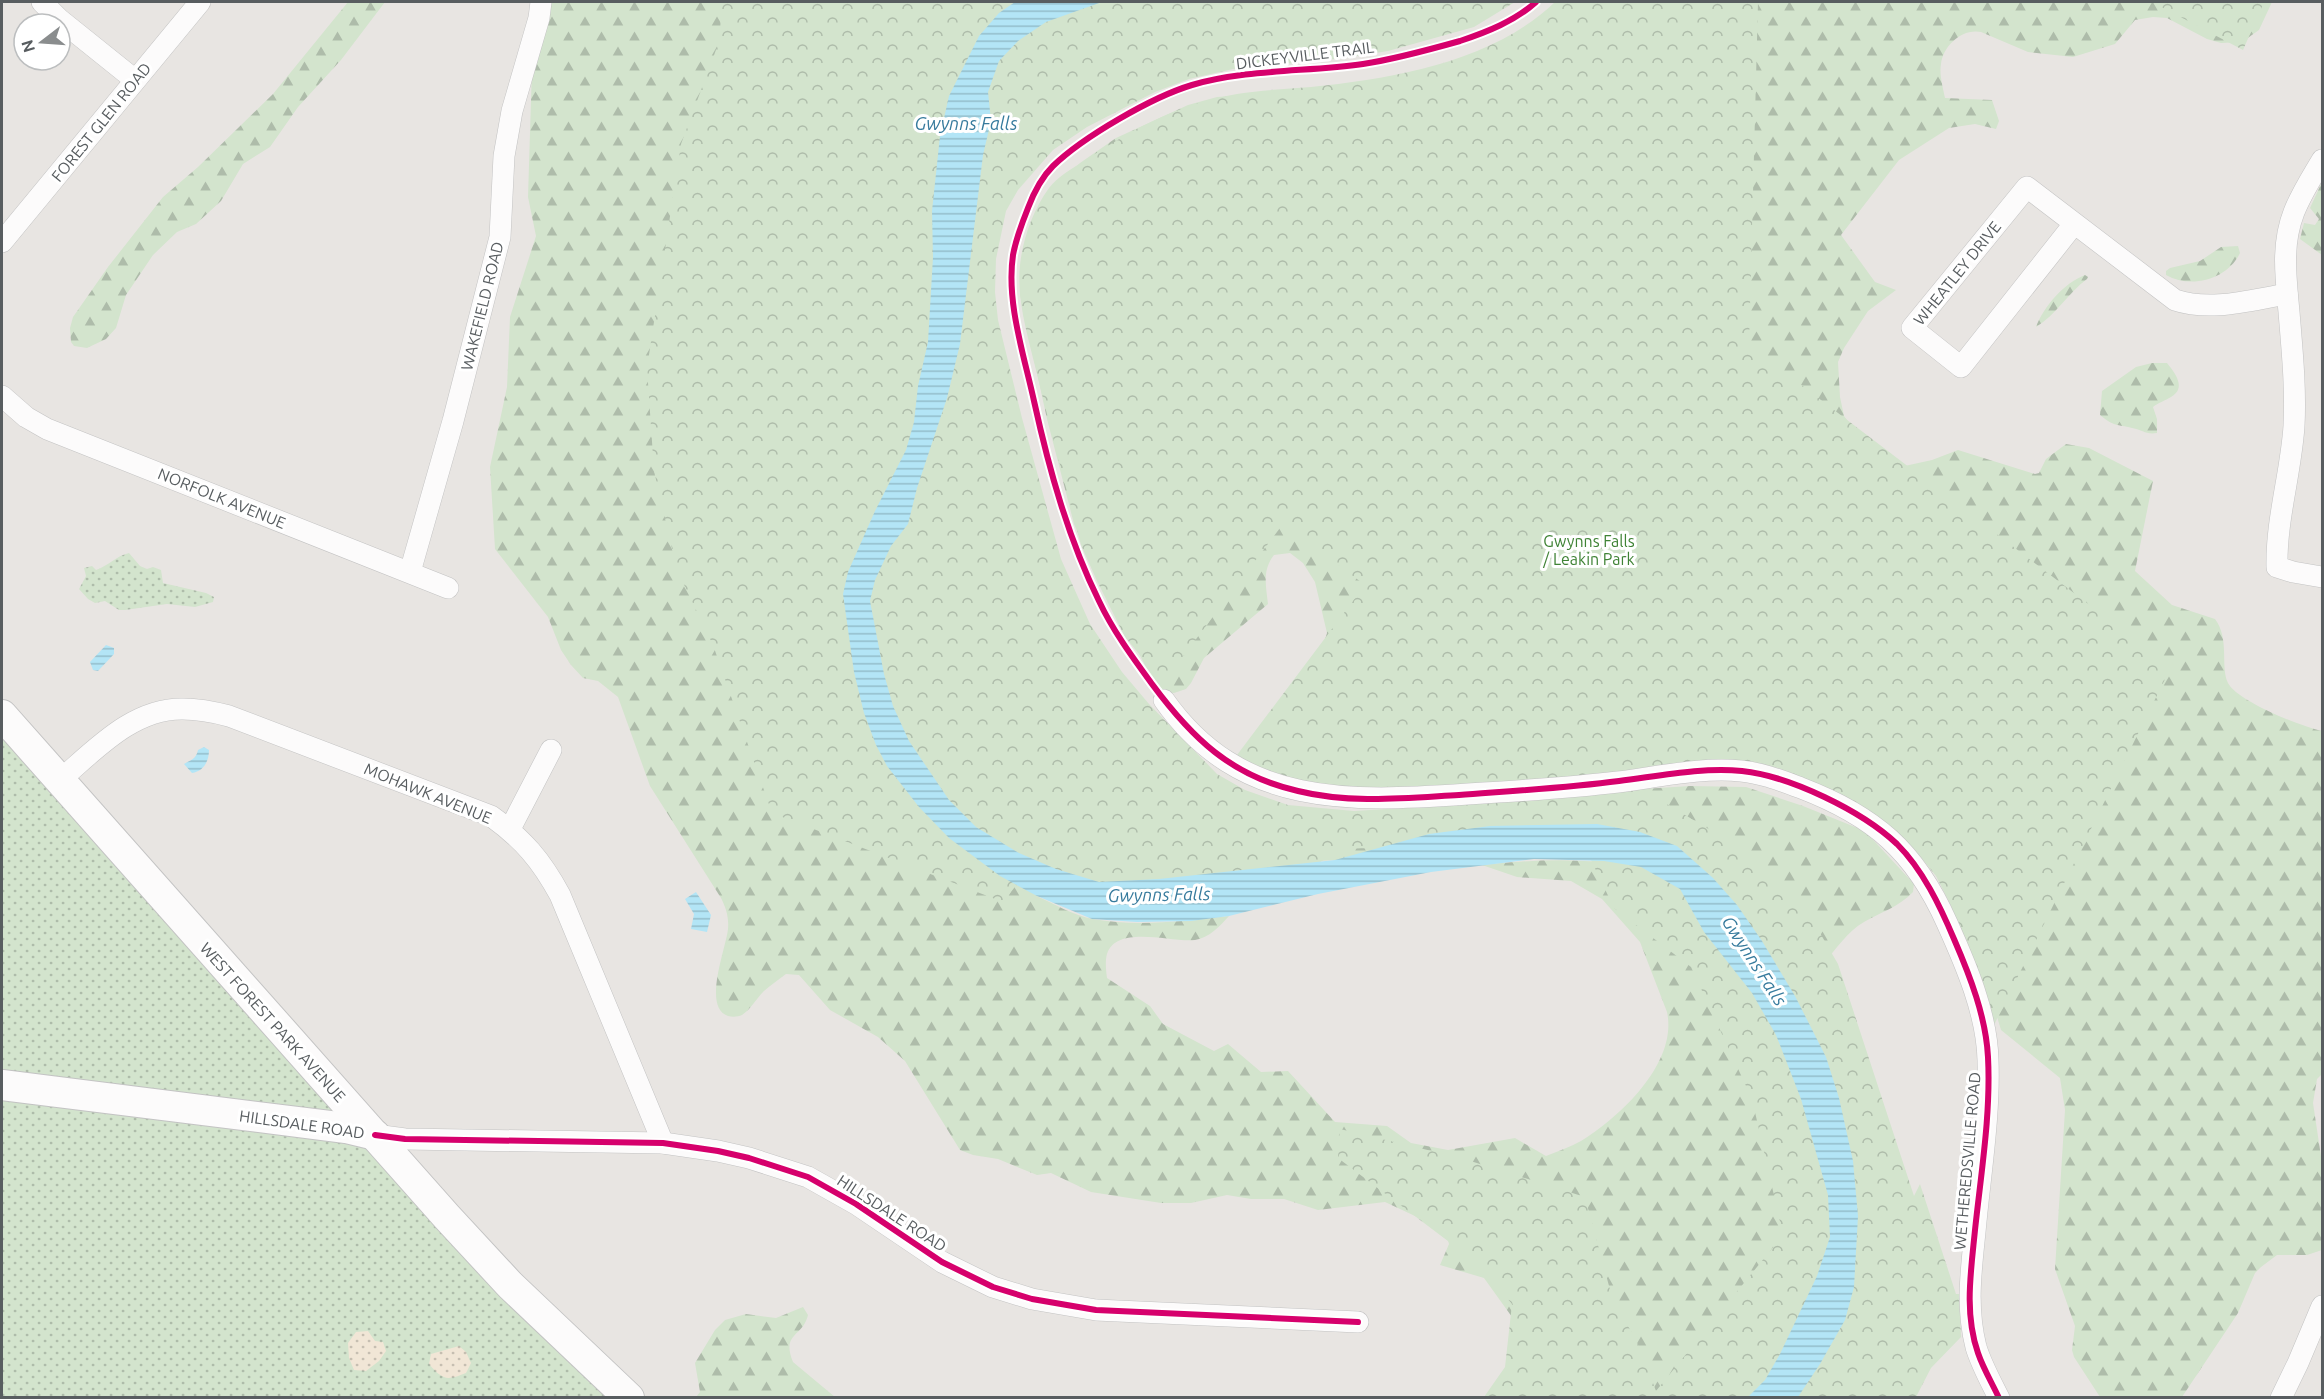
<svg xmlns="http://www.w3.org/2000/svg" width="2324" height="1399" font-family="Ubuntu,sans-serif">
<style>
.grass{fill:url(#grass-dots)}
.forest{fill:url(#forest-firs)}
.sand{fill:url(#sand-dots)}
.park{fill:url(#park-crowns)}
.water{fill:url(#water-rules)}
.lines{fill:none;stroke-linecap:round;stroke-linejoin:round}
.street-casing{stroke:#c3c3c3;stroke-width:22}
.secondary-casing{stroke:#c3c3c3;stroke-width:32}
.street{stroke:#fcfbfb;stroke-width:21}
.secondary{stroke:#fcfbfb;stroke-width:30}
.cycleway-casing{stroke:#fff;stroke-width:10}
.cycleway{stroke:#d6006c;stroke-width:6}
.labels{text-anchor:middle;stroke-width:6;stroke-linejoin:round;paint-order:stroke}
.street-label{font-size:16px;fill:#585d60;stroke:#fff}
.park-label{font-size:16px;fill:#3f8335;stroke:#fff}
.water-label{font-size:18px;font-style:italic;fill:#377b9d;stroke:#fff}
</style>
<defs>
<pattern id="grass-dots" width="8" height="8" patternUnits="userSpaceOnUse" patternTransform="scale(1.5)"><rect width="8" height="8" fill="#d3e4cd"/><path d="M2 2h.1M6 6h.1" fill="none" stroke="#aebcaa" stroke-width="1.8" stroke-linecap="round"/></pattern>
<pattern id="forest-firs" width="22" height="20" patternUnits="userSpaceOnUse" patternTransform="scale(1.5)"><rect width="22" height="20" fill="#d3e4cd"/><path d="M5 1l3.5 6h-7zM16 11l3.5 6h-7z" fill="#aebcaa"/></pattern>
<pattern id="sand-dots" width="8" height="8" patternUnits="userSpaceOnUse" patternTransform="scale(1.5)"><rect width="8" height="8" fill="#f1e6d6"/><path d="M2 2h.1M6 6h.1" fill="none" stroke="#c6beb1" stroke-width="1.8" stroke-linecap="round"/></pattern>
<pattern id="park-crowns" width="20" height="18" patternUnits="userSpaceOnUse" patternTransform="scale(1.5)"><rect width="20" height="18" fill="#d3e4cd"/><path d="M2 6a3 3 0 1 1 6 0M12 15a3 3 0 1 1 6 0" fill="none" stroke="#aebcaa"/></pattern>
<pattern id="water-rules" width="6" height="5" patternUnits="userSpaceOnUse" patternTransform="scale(1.5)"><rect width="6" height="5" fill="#b3e5f6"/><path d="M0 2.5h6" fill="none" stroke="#94bdcb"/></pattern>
</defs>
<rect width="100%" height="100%" fill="#e8e5e2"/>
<g class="grass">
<path d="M129,553l11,13 7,3 6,-2 8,3 2,13 43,10 8,4 -1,5 -18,5 -28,-3 -42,6h-6l-14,-9 -10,2 -7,-4 -9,-10 7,-13 -2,-8 8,-2 4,4c12,-4 20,-14 33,-17z"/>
<polygon points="2,736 609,1397 2,1397"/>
</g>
<g class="forest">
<polygon points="348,2 385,2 341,60 298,107 270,147 243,164 221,201 196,224 177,232 153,255 126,295 116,328 106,339 87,348 74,346 71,342 70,328 73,317 108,267 163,197 198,167 273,94"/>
<path d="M549,2h466l-66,94 88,800c17,8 38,20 56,23 44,8 92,2 136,-3 -9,10 -20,22 -34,24 -23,3 -78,-16 -88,14 -2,7 -1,16 0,24l43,28 13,18 51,27 14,-7 33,28 27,-1 47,51 52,4 24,17 37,7 67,-12 31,18c12,-5 24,-9 35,-15 39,-24 97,-78 86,-129l-27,-70 -38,-43 -31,-18 -54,-4 -35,-12c54,-6 106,-7 159,2l172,277 -65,253 -238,-12 2,-68 -28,-39 -44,-13 9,-21 -4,-14 -60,-28 -67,8 -34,-11h-33l-24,-4 -36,8h-30l-70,-11 -40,-19 -14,2 -39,-16 -25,-4 -13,-5 -55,-89 -27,-24 -48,-27 -31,-35 -13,-1c-7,5 -15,11 -22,17 -7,7 -14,19 -22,24 -4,2 -10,2 -14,1 -26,-8 -2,-68 0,-87 1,-12 -2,-21 -7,-31l-71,-112 -32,-89 -20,-16 -15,-3 -12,-13 -10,-15 -13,-33 -53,-68 -5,-82 17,-80 3,-70 26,-81 -8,-39 4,-129z"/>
<path d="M1558,2h714l-13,28 -17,12 -21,1 -14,-4 -40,-21 -14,-1 -18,3 -20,24 -42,13 -45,-5 -47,-20c-19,-4 -38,14 -40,32 -2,10 2,24 4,34l47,2 7,21 -3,8 -21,-5 -26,4 -50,32 -58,75 34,47 21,8 -28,21 -24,37 -6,14 2,35 4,19 29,38 27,13 32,-7 26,-10 77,24 4,-1 7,-14 20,-15 23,4 64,33 -18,90 37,34 43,14c15,20 5,47 13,64 9,18 74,44 94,48v343l-5,5 -4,24 9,60v87l-15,5h-30l-16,12 -6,6 -17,40 -56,84h-82l-26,-40 -2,-7 3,-24 -20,-57 10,-159 -5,-32 -59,-48 -12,-40 -40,-115 -43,-49 -112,-59 -484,-79 17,-55 -12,-51 -12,-19 -13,-10 -16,2c-12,15 -8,31 -6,49l-64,54 -13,25 -5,6 -12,4 -8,-1 -5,-4 -15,-21 -55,-105 -17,-38 -27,-105 -27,-124 4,-45 44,-76 12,-11 36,-25 72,-33 29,-8 110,-7 106,-18 90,-40z"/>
<polygon points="2322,182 2322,255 2300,239 2304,223 2315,225 2319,219 2310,208"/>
<path d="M2238,246l2,7c-13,27 -49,36 -74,22v-4l4,-3 30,-7 21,-14z"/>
<path d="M2085,275l3,2 -1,2c-19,14 -31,36 -51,48 8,-21 28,-44 49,-52z"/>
<path d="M2152,363h15c8,10 20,25 4,34 -6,4 -12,5 -18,10l4,12v14c-11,2 -14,-3 -25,-5 -15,-4 -18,-1 -32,-13l2,-24 34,-24z"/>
<path d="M1690,786l56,1 57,19 62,25 49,53 -1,8c-14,15 -32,20 -49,30 -16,9 -28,27 -40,41l21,357 -168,-474 -363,15 13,-32 315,-40z"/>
<path d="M803,1307l5,8c-5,22 -27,18 -15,47l42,35h-139l4,-5 -5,-29 20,-33 10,-10 21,-6 30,4z"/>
</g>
<g class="sand">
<polygon points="368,1331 375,1341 383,1342 386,1351 379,1361 366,1371 354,1370 349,1358 348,1343 356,1332"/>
<path d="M459,1346l7,6 5,11 -5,10c-20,8 -23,7 -37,-9l2,-10z"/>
</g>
<g class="park">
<path d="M721,2h794l-41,25 -86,24 -43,7 -112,11 -44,10 -34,13 -68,35 -34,23 -35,40 -12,21 -10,48 -1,33 3,28 24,98 39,141 29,65 32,48 27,32 68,70 28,16 43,15 66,6 209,-13 77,-10 102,61 45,40 29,37 22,38 76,232 6,-12 36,110h3l2,43 -30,31 -15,29h-432l21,-30 7,-63 -35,-41 -139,-105 2,-29 121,29 124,39 27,100 27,49 17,45 127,-156 -31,-136 -61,-132 -77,-59 -36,-75 -199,17c-24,-4 -39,-1 -60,13l-183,27 -110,-17 -23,29 -231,-89 -59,-168 -36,-75 -23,-99 -7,-103 34,-224 39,-105z"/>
<path d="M1555,2h203l-9,343 422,322 -176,356 -3,1 -41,-118 -15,-30 -22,-27 -57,-46 -79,-35 -56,-9 -162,20 -217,12 -112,-28 134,-178 -82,-61 -120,159 -38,-46 -28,-56 -16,-36c-15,-57 -30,-114 -44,-171 -8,-34 -21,-74 -17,-109 3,-27 13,-55 29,-77 9,-12 24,-20 37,-28 46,-31 95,-57 151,-66 24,-4 49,-5 74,-7 84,-9 181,-25 244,-85z"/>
<polygon points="2152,2 2264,2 2243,50"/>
</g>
<g class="water">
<polygon points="1015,2 1102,2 1046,22 1018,41 999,61 988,92 991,121 983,155 960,344 947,398 917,488 908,524 891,546 875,580 870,601 884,674 893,706 909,741 949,800 976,827 1019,853 1056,869 1099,882 1159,879 1335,860 1429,834 1490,826 1597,824 1640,832 1677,846 1713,878 1737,905 1762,941 1795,996 1826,1057 1839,1098 1853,1161 1858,1216 1854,1287 1845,1320 1820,1364 1798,1397 1748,1397 1765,1380 1780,1354 1817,1276 1830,1237 1828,1195 1801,1099 1776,1035 1752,993 1704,932 1680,889 1641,867 1604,861 1534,859 1431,872 1318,894 1229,916 1191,921 1137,922 1092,919 1037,896 1000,876 949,838 919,807 887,766 876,745 864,713 854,672 843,594 848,572 875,511 906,450 914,422 918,386 928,342 933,257 932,211 940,136 949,96 979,36 999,13"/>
<polygon points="106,645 114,648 114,654 98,671 93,670 90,662"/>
<path d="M204,747l5,3c0,11 -5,21 -17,23l-8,-9c6,-4 12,-4 14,-14z"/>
<polygon points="696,892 711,915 707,932 691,929 694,914 685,899"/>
</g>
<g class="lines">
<g class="street-casing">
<g id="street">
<polyline points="42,2 59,19 135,80"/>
<path d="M2322,160c-10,17 -21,34 -28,52 -13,33 -8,66 -5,100 3,37 7,76 5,114 -3,47 -18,93 -17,141l16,5 29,5"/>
<path d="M2074,224l-113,143 -49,-39 115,-141 148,113c36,12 75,0 112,-6"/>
<polyline points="2,242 200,2"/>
<polyline points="2,396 26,417 47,429 448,588"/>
<polyline points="410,572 453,421 500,237 504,156 512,111 539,18 541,2"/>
<path d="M1164,700c76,108 186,102 304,94 50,-3 100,-6 150,-12 40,-5 83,-15 123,-11 21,2 41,10 60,17 73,28 114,63 146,135 19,42 40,91 41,137 2,57 -8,115 -13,172 -4,39 -9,76 1,115 5,17 15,35 23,51"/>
<path d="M60,780c35,-30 73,-72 123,-71 15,0 31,3 46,7l262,100c32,23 50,44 69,79l103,248"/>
<polyline points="510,829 551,750"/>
<polyline points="375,1135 405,1139 663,1143 718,1151 749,1158 808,1177 856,1204 942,1262 993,1287 1032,1299 1096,1310 1358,1322"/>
<polyline points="2281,1398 2298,1363 2322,1306"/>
</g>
</g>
<g class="secondary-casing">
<g id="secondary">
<polyline points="2,715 447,1217 510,1285 629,1398"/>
<polyline points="2,1085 346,1128 375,1135"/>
</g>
</g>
<use href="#street" class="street"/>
<use href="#secondary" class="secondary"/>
<g class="cycleway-casing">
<g id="cycleway">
<path d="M1536,2c-21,19 -49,30 -76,39 -32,9 -64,18 -97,23 -56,8 -116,5 -171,21 -40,12 -109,52 -139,81 -11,11 -19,26 -25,42 -6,15 -12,31 -15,47 -7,47 11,100 21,146 15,68 34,137 65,200 14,30 34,57 53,83 40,54 79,92 146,107 52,13 108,7 161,4 53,-4 107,-7 160,-14 40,-5 83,-14 123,-10 48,5 120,40 155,73 26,26 43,62 57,95 16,37 32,78 34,118 3,57 -7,116 -13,173 -4,41 -11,83 3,123 5,15 14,30 21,45"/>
<polyline points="375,1135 405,1139 663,1143 718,1151 749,1158 808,1177 856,1204 942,1262 993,1287 1032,1299 1096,1310 1358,1322"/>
</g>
</g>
<use href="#cycleway" class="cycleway"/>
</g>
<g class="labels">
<g class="street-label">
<text transform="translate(1305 55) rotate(-7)" y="6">DICKEYVILLE TRAIL</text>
<text transform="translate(101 122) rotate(-51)" y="6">FOREST GLEN ROAD</text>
<text transform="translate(1957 273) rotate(-51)" y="6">WHEATLEY DRIVE</text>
<text transform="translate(482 306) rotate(-76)" y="6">WAKEFIELD ROAD</text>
<text transform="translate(222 498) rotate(22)" y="6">NORFOLK AVENUE</text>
<text transform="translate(428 793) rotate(22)" y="6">MOHAWK AVENUE</text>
<text transform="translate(273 1022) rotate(48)" y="6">WEST FOREST PARK AVENUE</text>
<text transform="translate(302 1124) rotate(8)" y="6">HILLSDALE ROAD</text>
<text transform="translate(1967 1161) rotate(-85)" y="6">WETHEREDSVILLE ROAD</text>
<text transform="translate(892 1213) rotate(33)" y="6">HILLSDALE ROAD</text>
</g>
<g class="park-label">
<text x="1589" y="547">Gwynns Falls<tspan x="1589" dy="18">/ Leakin Park</tspan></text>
</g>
<g class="water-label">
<text x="966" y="130">Gwynns Falls</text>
<text transform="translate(1159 895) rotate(-1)" y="6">Gwynns Falls</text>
<text transform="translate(1754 961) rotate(57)" y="6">Gwynns Falls</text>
</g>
</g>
<rect width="2324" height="1399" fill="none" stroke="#585d60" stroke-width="6"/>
<g transform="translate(42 42) rotate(253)"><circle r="28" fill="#ffffff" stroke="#bcbebf" stroke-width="1.5"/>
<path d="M0-4.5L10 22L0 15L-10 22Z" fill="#8a8d8e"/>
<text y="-9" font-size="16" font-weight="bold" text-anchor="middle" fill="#585d60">N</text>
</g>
</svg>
